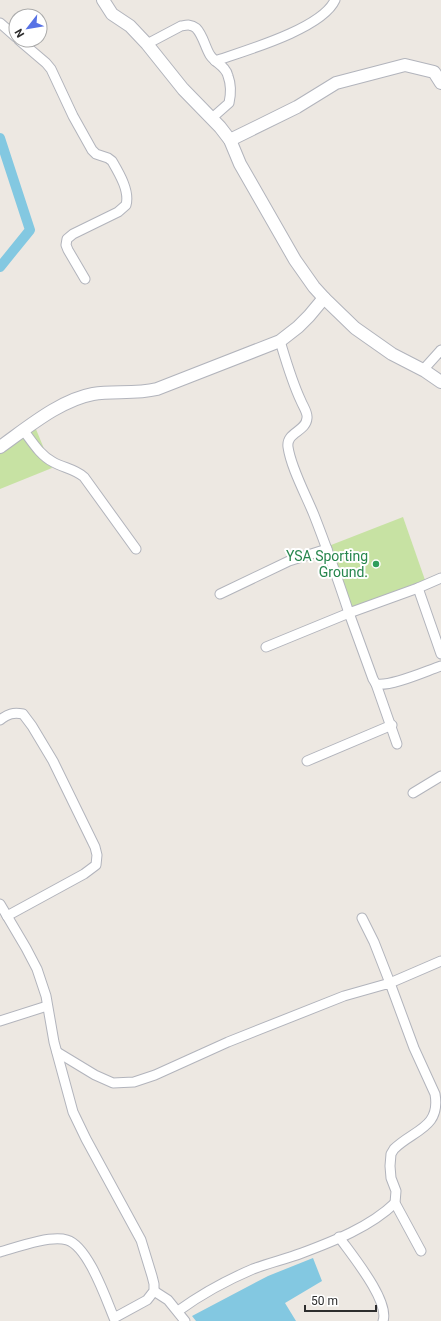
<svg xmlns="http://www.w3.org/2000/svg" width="441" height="1321" font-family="Roboto,sans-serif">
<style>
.pitch{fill:#c7e2a3}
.water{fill:#83c8e1}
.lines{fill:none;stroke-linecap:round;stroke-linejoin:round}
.canal{stroke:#83c8e1;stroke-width:10}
.minor-casing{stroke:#b2b4bc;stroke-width:11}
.tertiary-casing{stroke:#b2b4bc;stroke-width:14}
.minor{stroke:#fff;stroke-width:9}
.tertiary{stroke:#fff;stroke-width:12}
.leisure-dot{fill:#2e9e5b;stroke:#fff;stroke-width:1.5}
.labels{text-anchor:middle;stroke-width:4;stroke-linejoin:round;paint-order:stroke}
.leisure-label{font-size:14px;fill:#27864d;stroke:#fff;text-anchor:end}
</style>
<rect width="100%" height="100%" fill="#ede8e2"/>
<g class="pitch">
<polygon points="33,422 52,468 0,489 0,446"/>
<polygon points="403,517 425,580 347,609 326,547"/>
</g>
<polygon class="water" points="313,1258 322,1281 285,1303 296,1321 196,1321 192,1316 268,1276"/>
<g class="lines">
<polyline class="canal" points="0,138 30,230 0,267"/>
<g class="minor-casing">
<g id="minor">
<polyline points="0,23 16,37"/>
<path d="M19,40l27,23 5,6 22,47 19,34 4,4 12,4 4,3c7,12 18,30 14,44l-8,7 -45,22 -6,5 -1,6 2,5 17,29"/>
<path d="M147,44l34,-18c6,-1 10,-2 15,2 7,7 9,19 14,27 5,8 16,11 18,21 3,8 3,18 1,27l-17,15"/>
<path d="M215,61c29,-10 107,-32 120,-61"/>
<path d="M280,341c6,20 12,41 21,60 2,5 7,12 6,17 -1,14 -21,14 -19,29 3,21 18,48 26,68 13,33 24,65 35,98l69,-25 23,-10"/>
<polyline points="423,370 441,350"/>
<path d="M24,431c9,12 16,24 29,31 11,6 22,7 31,15l52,72"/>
<polyline points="418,588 441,654"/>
<polyline points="220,594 289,561 327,549"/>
<path d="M266,647l83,-34 24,66 3,5c15,3 50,-13 65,-18"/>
<polyline points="376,684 397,744"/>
<path d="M0,720c8,-6 13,-8 23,-6l9,12 21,35 42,86 2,8 -1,10 -12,9 -77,42"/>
<polyline points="307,761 392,725"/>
<polyline points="413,793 441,776"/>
<path d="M0,904l26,44 11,21 9,27 8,46 19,70 13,27 55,101 11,36 2,8v7l-7,9 -33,18c-8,-19 -26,-72 -47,-78 -17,-5 -50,7 -67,12"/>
<polyline points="362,918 374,942 390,983 441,961"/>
<polyline points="0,1021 47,1006"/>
<path d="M57,1052l38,23 18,8 21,-1 21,-7 73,-33 116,-46 46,-13 24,65 21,46c6,34 -22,36 -41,55l-3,5 -1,12 1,12 5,13 -1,12 26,48"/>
<path d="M339,1237c12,17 51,64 44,84"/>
<polyline points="154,1291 168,1300 185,1321"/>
<path d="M178,1311c22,-16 49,-31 75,-42 16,-6 33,-10 49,-16 32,-12 68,-26 93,-50"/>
</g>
</g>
<g class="tertiary-casing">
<g id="tertiary">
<polyline points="230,140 297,107 336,83 405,65 434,72 441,83"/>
<polyline points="324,298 355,328 392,354 425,371 441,382"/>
<path d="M0,447c27,-19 60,-47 93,-53 21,-3 43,0 64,-5l123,-48 18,-14 11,-11 15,-18 -10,-11 -19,-27 -55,-96 -10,-24 -10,-13 -37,-38 -36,-45 -17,-18 -18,-12 -9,-14"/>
</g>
</g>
<use href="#minor" class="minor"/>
<use href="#tertiary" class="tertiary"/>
</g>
<circle class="leisure-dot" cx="376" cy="564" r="4"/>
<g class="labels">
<g class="leisure-label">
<text x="368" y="561">YSA Sporting<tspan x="368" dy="16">Ground.</tspan></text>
</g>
</g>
<g transform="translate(28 28) rotate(239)"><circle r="19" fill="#ffffff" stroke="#ababab"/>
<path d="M0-3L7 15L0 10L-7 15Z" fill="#5772e5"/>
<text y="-6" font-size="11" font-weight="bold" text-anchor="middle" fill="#2d2d2d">N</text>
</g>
<path d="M305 1305v6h71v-6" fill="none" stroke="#2d2d2d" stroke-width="2"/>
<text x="311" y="1305" font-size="12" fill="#2d2d2d" stroke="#ffffff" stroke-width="3" paint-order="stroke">50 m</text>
</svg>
